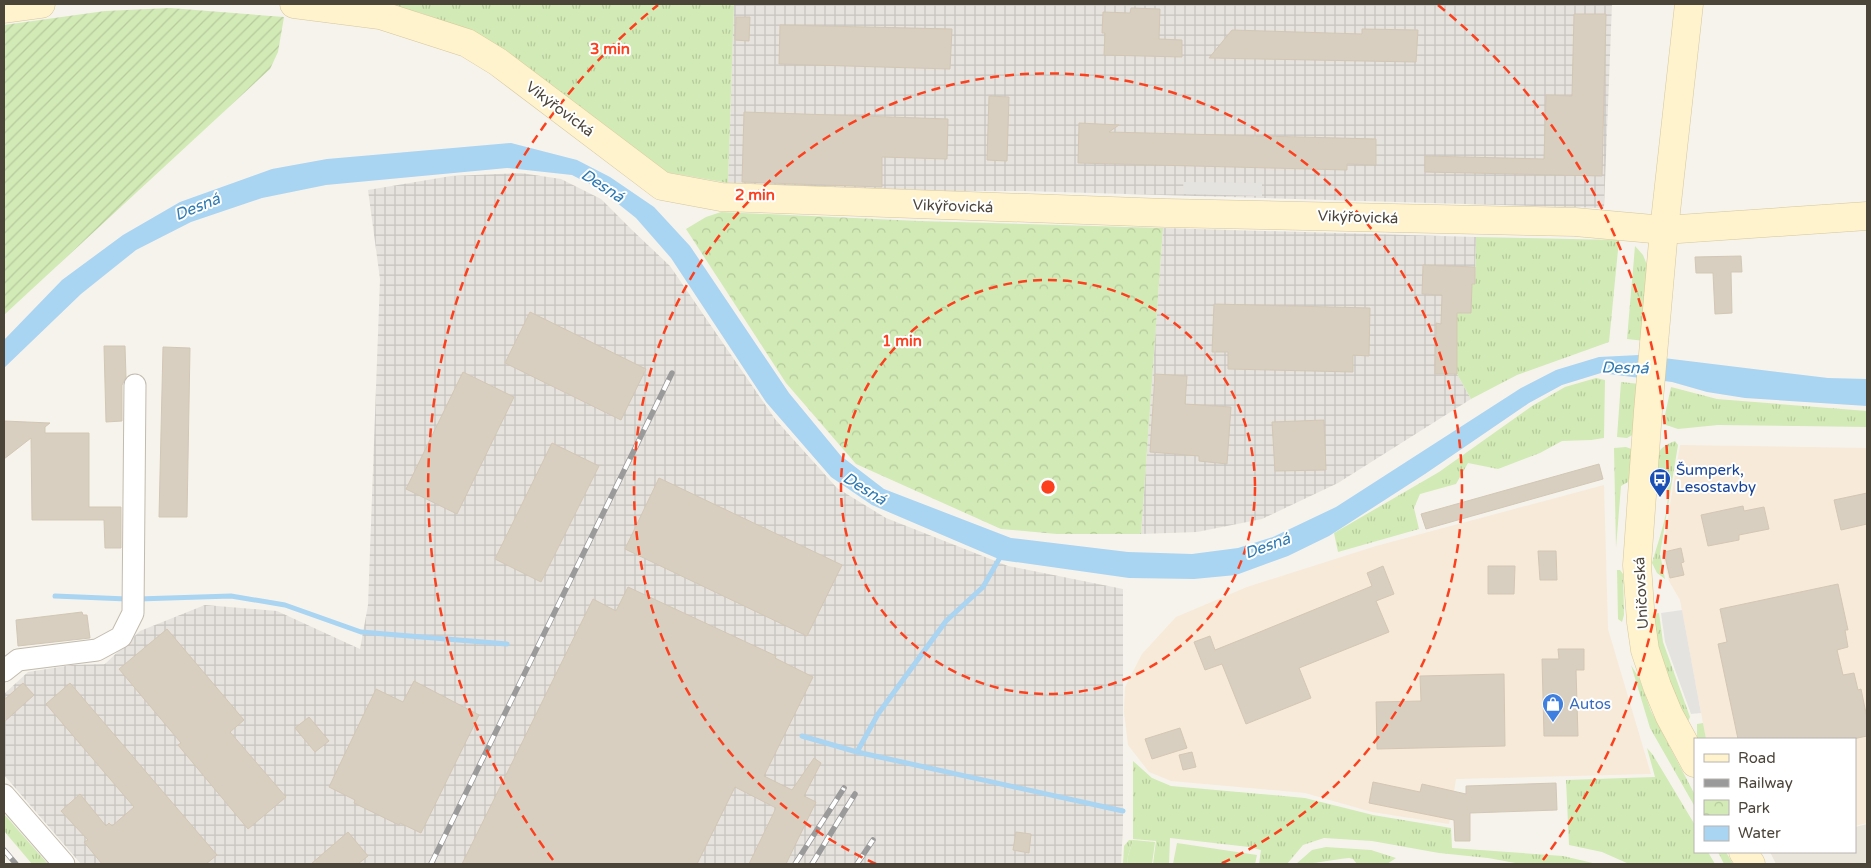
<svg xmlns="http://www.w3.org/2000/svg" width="1871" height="868" font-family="'Varela Round',sans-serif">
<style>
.residential{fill:#eae5da}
.commercial{fill:#f7ead8}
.industrial{fill:url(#industrial-grid)}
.grass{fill:url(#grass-tufts)}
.park{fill:url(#park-crowns)}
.garden{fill:url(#garden-furrows)}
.pitch{fill:#d2eab5}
.parking{fill:#e5e3e0}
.water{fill:#a9d4f2}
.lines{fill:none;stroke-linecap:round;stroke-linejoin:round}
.stream{stroke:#a9d4f2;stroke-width:5}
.building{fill:#d8cfc1;stroke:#d3c7b4}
.street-casing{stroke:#c2bbae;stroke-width:23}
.secondary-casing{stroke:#d6c79b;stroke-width:29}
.street{stroke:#fff;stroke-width:21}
.secondary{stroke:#fff3cd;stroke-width:28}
.rail-casing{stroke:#9a9a9a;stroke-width:5.5}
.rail{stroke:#fff;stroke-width:4;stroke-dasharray:11;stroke-linecap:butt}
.ring{fill:none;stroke:#fc3f1d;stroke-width:2.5;stroke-dasharray:9 6}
.labels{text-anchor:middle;stroke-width:4;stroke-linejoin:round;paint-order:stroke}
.street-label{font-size:15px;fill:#4b4439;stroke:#fff}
.transit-label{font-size:15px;fill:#164399;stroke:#fff;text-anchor:start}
.shop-label{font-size:15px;fill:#366cbe;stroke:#fff;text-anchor:start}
.water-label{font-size:16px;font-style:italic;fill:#2e7ab2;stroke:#fff}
.centre{fill:#fc3f1d;stroke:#fff;stroke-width:2.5}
.ring-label{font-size:15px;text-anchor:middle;font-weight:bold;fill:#fc3f1d;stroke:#fff;stroke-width:4;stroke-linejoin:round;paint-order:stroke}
</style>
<defs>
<pattern id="industrial-grid" width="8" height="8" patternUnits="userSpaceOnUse" patternTransform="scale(1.25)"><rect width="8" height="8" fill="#e6e2dd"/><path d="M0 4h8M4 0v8" fill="none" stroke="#c7c3be"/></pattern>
<pattern id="grass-tufts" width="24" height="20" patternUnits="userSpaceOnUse" patternTransform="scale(1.25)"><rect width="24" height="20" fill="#d2eab5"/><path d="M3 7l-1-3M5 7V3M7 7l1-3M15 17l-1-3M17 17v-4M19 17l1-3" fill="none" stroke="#b6ca9c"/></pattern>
<pattern id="park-crowns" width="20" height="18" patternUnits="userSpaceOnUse" patternTransform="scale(1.25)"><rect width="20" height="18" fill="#d2eab5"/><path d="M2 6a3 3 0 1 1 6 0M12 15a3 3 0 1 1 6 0" fill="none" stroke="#b6ca9c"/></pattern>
<pattern id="garden-furrows" width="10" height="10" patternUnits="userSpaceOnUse" patternTransform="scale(1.25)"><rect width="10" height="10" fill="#d2eab5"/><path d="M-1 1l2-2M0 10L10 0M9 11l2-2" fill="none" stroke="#b6ca9c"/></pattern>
</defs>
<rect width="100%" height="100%" fill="#f6f3ec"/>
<polygon class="residential" points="1867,824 1867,864 1776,864 1770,852 1855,852 1855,827"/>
<g class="commercial">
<polygon points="1680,445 1867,448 1867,823 1855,826 1855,739 1706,739 1680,600 1669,581 1662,553"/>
<polygon points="1604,485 1608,629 1651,774 1456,779 1449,824 1372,812 1305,793 1171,781 1149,772 1128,745 1124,712 1125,687 1142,654 1176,617 1247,587 1376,546"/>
</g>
<g class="industrial">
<polygon points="734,4 1612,4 1604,208 1024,191 953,191 728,183"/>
<polygon points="521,173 561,179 601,199 631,229 670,266 775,419 837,488 886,518 1008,566 1123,589 1123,828 1121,864 81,864 4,775 4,694 28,672 72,665 105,664 140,631 205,605 277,611 360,649 368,605 380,279 368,190 451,176"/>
<polygon points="1163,228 1476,237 1475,284 1472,284 1471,313 1456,321 1457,374 1471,399 1338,483 1262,519 1197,532 1141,534"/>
</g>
<g class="grass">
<polygon points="387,4 734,4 728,183 665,172 472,31 421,13"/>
<polygon points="1476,237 1619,240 1609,342 1517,375 1471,399 1457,374 1456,321 1457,313 1471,312 1472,284 1475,284"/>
<polygon points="1635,246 1643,255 1651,275 1645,341 1627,339"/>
<polygon points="1596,378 1605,380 1604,438 1591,440 1562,441 1540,453 1498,469 1468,463 1456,484 1420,494 1414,508 1419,529 1338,552 1334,533 1439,472 1532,406 1565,387"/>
<polygon points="1621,382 1640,384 1634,434 1627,438 1617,437"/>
<polygon points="1671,387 1717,399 1867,411 1867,427 1718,425 1678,429 1663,424"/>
<path d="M1675,441l3,4 -18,109 5,25 -8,-6 -5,-10c5,-17 19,-57 15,-73 -3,-13 -14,-25 -8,-38 3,-6 11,-9 16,-11z"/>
<polygon points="1626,447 1634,450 1634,459 1628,482 1621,486 1616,548 1614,448"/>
<polygon points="1617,570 1620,570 1623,574 1624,615 1622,622 1618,619"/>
<polygon points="1659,613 1663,642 1690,717 1684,730 1656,661 1652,614"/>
<polygon points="1631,665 1639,678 1651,711 1695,795 1695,807 1650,728"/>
<polygon points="1703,723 1706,739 1697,739 1697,724"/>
<polygon points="1647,748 1653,755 1695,825 1695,852 1708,852 1715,864 1629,864 1602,852 1569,845 1566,780 1655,777"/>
<polygon points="1133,761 1152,778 1171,786 1305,798 1373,815 1451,828 1452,848 1563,856 1597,864 1521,864 1488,858 1439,853 1372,841 1324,838 1303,845 1287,864 1259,864 1261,850 1249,847 1170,838 1169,864 1153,864 1156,841 1133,839"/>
<polygon points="4,814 48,864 32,864 4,831"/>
<polygon points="1129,840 1133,840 1128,856 1127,864 1123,864 1124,846"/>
<path d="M1326,847l45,3 25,8 -9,6h-30l-4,-5 -4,-1c-18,2 -36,6 -53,6l16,-14z"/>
<polygon points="1718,852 1726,852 1733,864 1724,864"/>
</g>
<polygon class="park" points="721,212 919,221 1163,228 1141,534 1057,534 1001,529 856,464 786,383 686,229 706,217"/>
<polygon class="garden" points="170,8 284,17 278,52 270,69 4,315 4,25 105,11"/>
<g class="pitch">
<polygon points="1133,840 1155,842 1152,864 1127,864 1128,856"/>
<polygon points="1177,843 1257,855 1255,864 1173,864"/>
</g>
<g class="parking">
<polygon points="1183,182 1262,183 1262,196 1184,194"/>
<polygon points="1682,610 1701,713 1691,714 1665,642 1661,613"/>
</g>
<polygon class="water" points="511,143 577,160 610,177 654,207 690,246 789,393 841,456 884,489 1011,538 1128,552 1192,554 1238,548 1273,537 1336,507 1521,388 1556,370 1599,357 1639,355 1828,378 1867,379 1867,406 1745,398 1707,392 1672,382 1601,373 1562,385 1529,403 1425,474 1329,536 1288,556 1236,575 1194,579 1129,578 1001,560 872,505 831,477 766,402 671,258 636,218 601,190 572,175 507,168 326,185 262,198 191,222 136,250 81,294 4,368 4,340 62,280 123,235 180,202 272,169 327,159"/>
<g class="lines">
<g class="stream">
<polyline points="55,596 127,599"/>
<polyline points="138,599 231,596 285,605 361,632 507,644"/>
<polyline points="802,736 857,752 1123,811"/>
<polyline points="857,752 878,714 946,621 983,587 1002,554"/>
</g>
</g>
<g class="building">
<polygon points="1131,8 1160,9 1159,39 1182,40 1182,57 1104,55 1105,33 1102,33 1103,12 1130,13"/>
<polygon points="1574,14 1606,14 1602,176 1425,172 1425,156 1544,159 1546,95 1572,96"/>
<polygon points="736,17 750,17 749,41 735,40"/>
<polygon points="780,25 952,29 950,69 779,64"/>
<polygon points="1362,29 1418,30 1416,62 1209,58 1232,30 1362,34"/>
<polygon points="989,96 1009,97 1007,161 987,160"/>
<polygon points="744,112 948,119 947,159 882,157 882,187 742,182"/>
<polygon points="1079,123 1119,125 1109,132 1376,139 1376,165 1347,164 1347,170 1078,163"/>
<polygon points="1741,256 1742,272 1731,272 1732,313 1715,314 1713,273 1696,273 1695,257"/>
<polygon points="1423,265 1475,267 1475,284 1472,284 1471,313 1457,313 1457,374 1435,374 1436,323 1441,324 1442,295 1422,294"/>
<polygon points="1214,304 1370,308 1369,356 1353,355 1353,372 1228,369 1228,352 1212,352"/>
<polygon points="530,312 646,369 621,420 505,363"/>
<polygon points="104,346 125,346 126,377 122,385 122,421 106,422"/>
<polygon points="163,347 190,348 187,517 159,517"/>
<polygon points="463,372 514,397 457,514 406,489"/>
<polygon points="1155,374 1187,376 1185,404 1231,407 1227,464 1199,461 1199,456 1150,452"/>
<polygon points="1324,420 1326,470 1275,471 1272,422"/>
<polygon points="4,421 50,423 45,427 45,433 89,433 89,507 121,507 121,548 105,548 104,520 32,520 31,438 4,459"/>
<polygon points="552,443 599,466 541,582 495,559"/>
<polygon points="1599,464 1603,479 1426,529 1421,514"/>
<polygon points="659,478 842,565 807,636 625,549"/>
<polygon points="1867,493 1867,524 1841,530 1834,500"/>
<polygon points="1743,506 1744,511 1764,507 1769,529 1739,535 1739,540 1708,546 1701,515"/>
<polygon points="1681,548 1684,562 1681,563 1684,575 1670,578 1664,552"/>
<polygon points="1538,551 1556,551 1557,580 1540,580"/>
<polygon points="1383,566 1394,594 1376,601 1389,632 1299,668 1311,698 1246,724 1222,664 1205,670 1194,642 1210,636 1215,650 1245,638 1372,586 1367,573"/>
<polygon points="1488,566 1515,566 1514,594 1488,594"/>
<polygon points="1838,584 1848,630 1845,630 1848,647 1837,650 1843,675 1854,673 1858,690 1861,689 1867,718 1867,736 1853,739 1738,739 1718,644 1727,642 1720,609"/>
<polygon points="628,587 776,656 775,658 813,677 764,776 792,790 814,758 821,763 804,796 816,802 786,864 749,864 776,808 735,787 697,864 462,864 593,599 616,611"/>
<polygon points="82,612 83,615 87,615 90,638 18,646 16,620"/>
<polygon points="167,629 244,720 230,732 286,797 248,829 178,745 181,743 119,669"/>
<polygon points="1558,649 1584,649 1584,670 1576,670 1578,736 1544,736 1542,659 1559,659"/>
<polygon points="1504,674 1505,746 1377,749 1376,702 1421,701 1420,676"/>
<polygon points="414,681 479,715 421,833 400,823 399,825 354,803 355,800 329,787 376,689 403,702"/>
<polygon points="23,683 34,695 4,722 4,700"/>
<polygon points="70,683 217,855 206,864 102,864 84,842 88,840 61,811 80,794 106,826 109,823 112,826 134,807 46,704"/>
<polygon points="309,717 329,741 315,752 295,728"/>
<polygon points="1180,728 1187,748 1152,759 1145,739"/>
<polygon points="1192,752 1196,767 1183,770 1179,755"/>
<polygon points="1373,782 1420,792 1422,784 1466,794 1466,786 1556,783 1557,810 1470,813 1470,841 1455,841 1454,820 1369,803"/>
<polygon points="348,832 368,856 358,864 311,864"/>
<polygon points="1016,832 1031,834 1029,853 1013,850"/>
</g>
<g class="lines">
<g class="street-casing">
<g id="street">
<polyline points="4,671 18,660 97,650 121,637 133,613 135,385"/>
<polyline points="4,795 64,864"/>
</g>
</g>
<g class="secondary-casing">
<g id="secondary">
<polyline points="294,4 380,15 467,43 498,62 662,186 721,197 1166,213 1575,222 1664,230 1867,216"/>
<polyline points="1689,4 1664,230 1648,411 1637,565 1641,622 1645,650 1657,686 1669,715 1695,763"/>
<polyline points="4,9 41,4"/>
<polyline points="1743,852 1751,864"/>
</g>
</g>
<use href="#street" class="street"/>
<use href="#secondary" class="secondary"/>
<g class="rail-casing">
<g id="rail">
<polyline points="4,850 16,864"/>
<polyline points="431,864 672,373"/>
<polyline points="795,864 844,788"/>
<polyline points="812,864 855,794"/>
<polyline points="857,864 873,840"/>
</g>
</g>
<use href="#rail" class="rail"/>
</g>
<g class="ring">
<circle cx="1048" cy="487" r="207"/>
<path d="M876 864A414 414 0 1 1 1220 864"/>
<path d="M553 860A620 620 0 0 1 658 5M1438 5A620 620 0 0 1 1543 860"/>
</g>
<defs>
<g id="bus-pin" transform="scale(1.125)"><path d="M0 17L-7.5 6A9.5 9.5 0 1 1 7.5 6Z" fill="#1a4fb4" stroke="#fff"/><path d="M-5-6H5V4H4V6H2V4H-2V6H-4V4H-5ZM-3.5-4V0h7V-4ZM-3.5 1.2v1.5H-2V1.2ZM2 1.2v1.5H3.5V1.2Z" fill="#fff"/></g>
<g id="shop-pin" transform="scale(1.125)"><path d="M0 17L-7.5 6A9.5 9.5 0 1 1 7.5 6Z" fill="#3f7fe0" stroke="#fff"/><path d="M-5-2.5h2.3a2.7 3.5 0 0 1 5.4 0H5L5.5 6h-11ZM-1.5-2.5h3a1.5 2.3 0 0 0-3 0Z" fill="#fff"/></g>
</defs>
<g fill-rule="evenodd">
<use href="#bus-pin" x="1660" y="479"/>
<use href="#shop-pin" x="1553" y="704"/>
</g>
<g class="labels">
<g class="street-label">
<text transform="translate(560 109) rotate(37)" y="5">Vikýřovická</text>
<text transform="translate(953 206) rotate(2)" y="5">Vikýřovická</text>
<text transform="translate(1358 217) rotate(2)" y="5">Vikýřovická</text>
<text transform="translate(1641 593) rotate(-93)" y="5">Uničovská</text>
</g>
<g class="transit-label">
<text x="1676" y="475">Šumperk,<tspan x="1676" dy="17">Lesostavby</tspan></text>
</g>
<g class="shop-label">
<text x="1569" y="709">Autos</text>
</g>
<g class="water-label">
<text transform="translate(603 185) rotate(33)" y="6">Desná</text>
<text transform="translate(197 206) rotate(-22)" y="6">Desná</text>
<text transform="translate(1625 367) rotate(1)" y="6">Desná</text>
<text transform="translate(865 488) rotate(32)" y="6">Desná</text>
<text transform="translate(1267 545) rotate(-20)" y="6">Desná</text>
</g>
</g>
<circle cx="1048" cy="487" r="8" class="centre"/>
<g class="ring-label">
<text x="610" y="54">3 min</text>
<text x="755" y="200">2 min</text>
<text x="902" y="346">1 min</text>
</g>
<rect width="1871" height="868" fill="none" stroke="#4b4439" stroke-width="10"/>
<rect x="1694" y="738" width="162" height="115" fill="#ffffff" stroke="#b7b4b0"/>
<rect x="1704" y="754" width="25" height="8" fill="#fff3cd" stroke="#b7b4b0"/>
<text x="1738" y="763" font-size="15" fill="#4b4439">Road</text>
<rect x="1704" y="779" width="25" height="8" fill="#9a9a9a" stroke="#b7b4b0"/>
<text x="1738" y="788" font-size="15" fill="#4b4439">Railway</text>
<rect x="1704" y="800" width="25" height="15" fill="url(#park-crowns)" stroke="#b7b4b0"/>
<text x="1738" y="813" font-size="15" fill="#4b4439">Park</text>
<rect x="1704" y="826" width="25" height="15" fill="#a9d4f2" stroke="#b7b4b0"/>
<text x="1738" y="838" font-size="15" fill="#4b4439">Water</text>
</svg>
